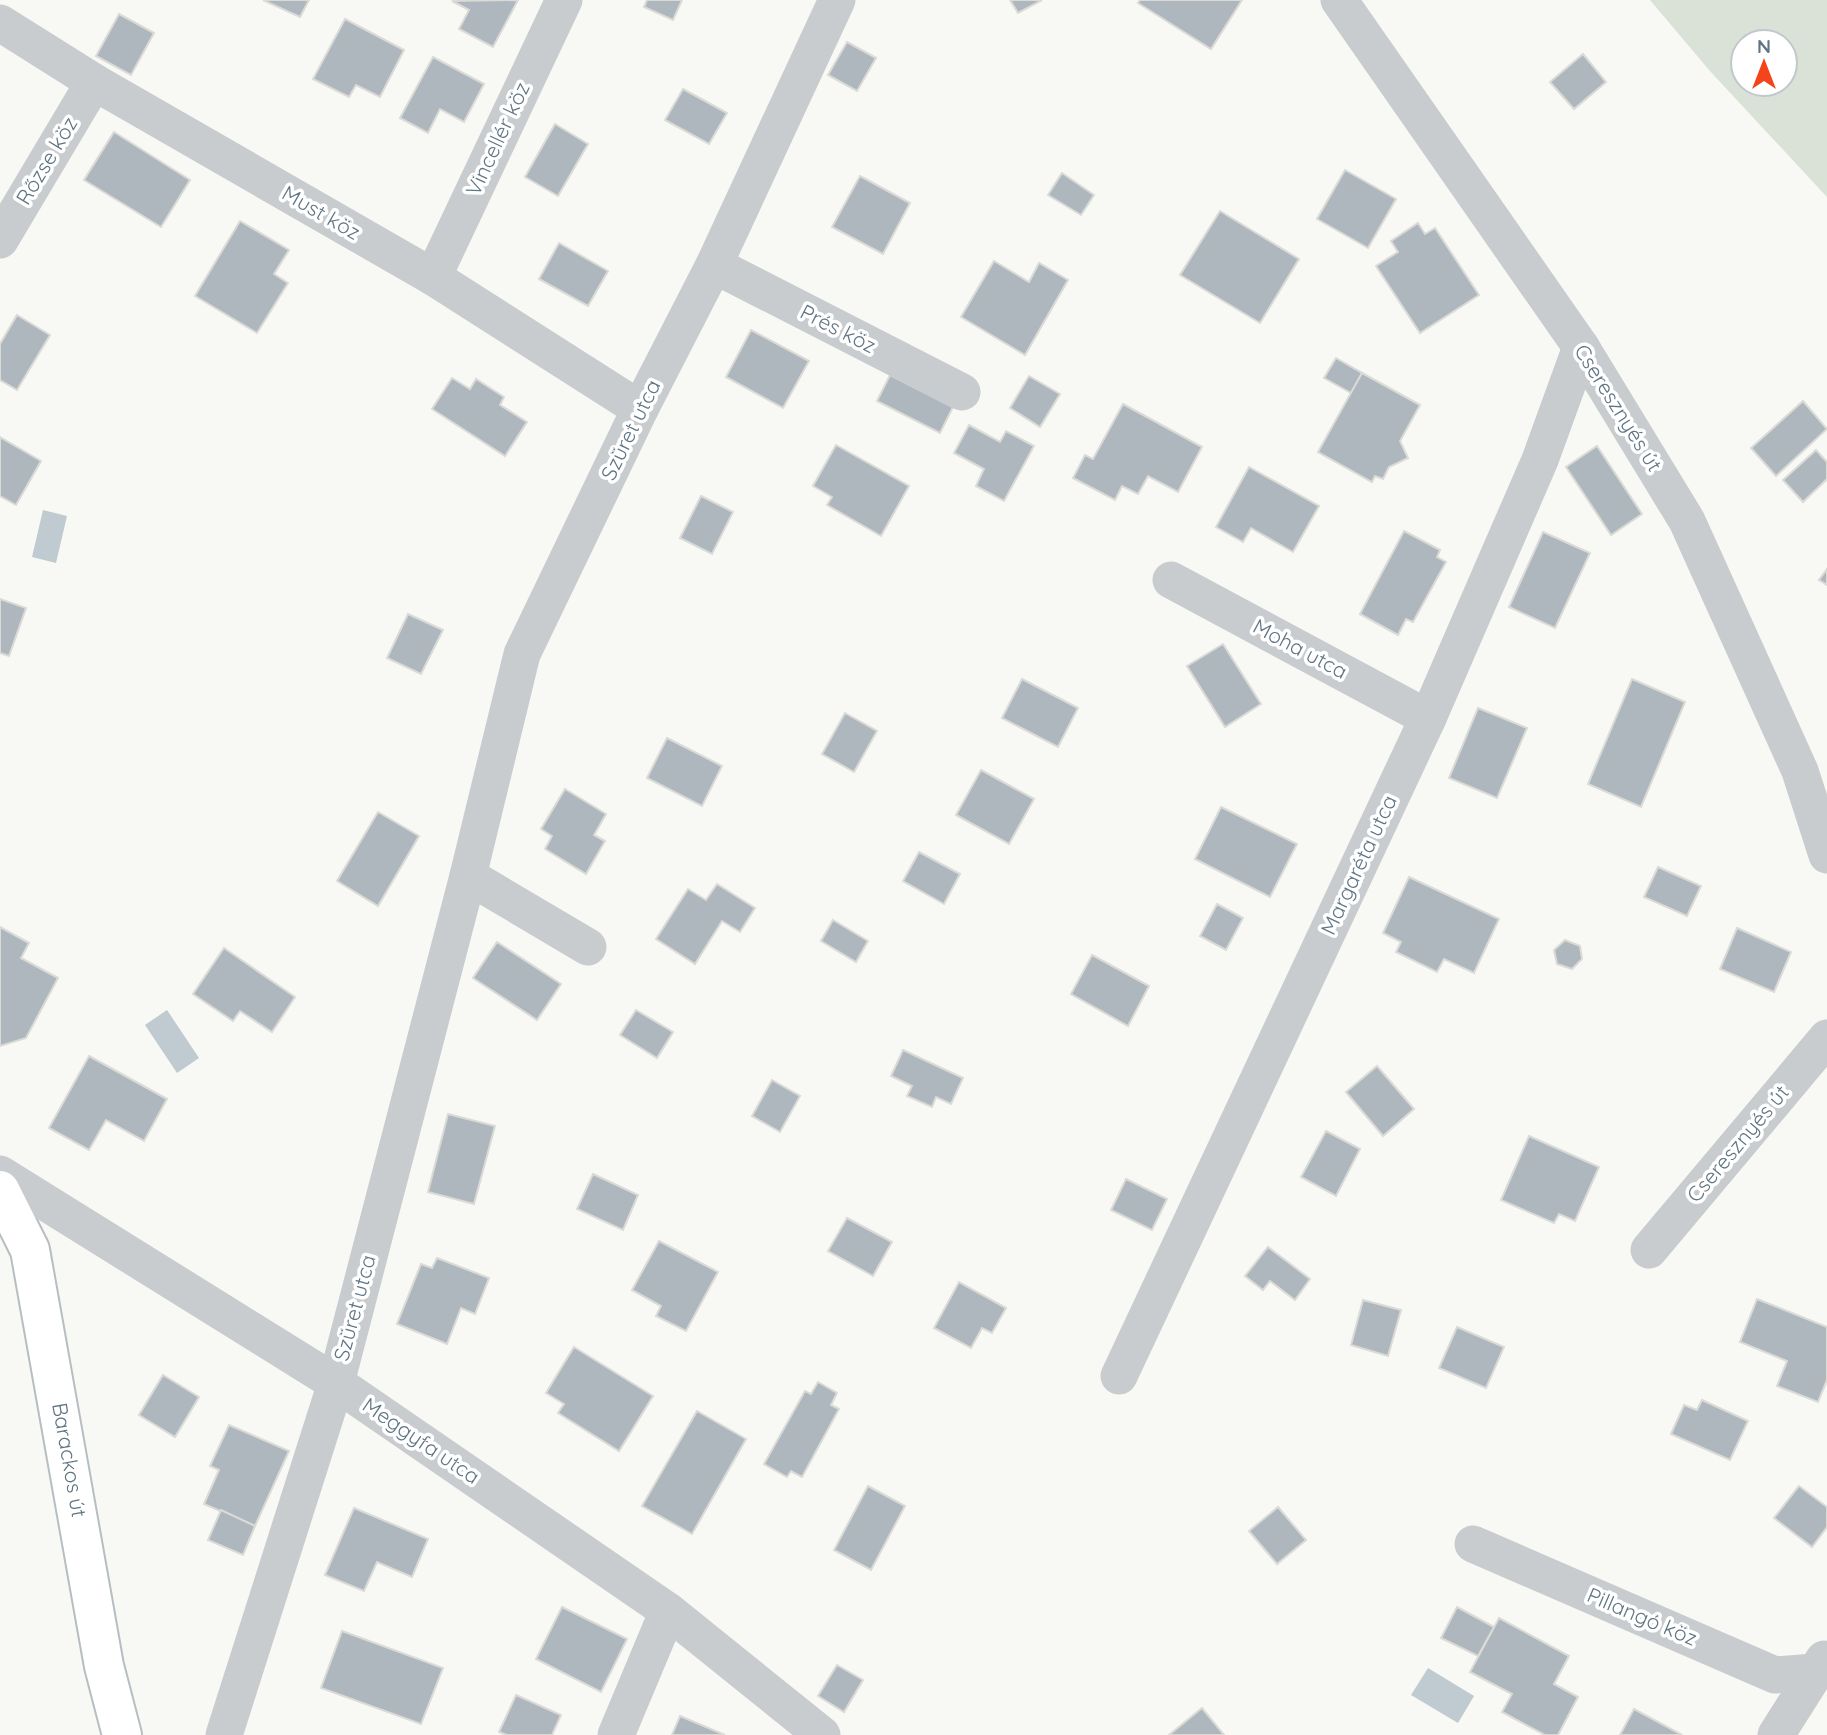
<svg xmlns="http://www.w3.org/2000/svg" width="1827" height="1735" font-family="Quicksand,sans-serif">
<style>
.green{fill:#dae1d6;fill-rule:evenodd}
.water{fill:#bfcbd0}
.building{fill:#aeb7bd;stroke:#dadad7;stroke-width:2}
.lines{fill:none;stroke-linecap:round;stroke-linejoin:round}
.secondary-casing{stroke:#b7bec2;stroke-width:42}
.street{stroke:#c8cccf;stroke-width:37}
.secondary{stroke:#fff;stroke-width:38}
.labels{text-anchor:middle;stroke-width:7;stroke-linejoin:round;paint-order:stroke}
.street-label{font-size:21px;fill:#607583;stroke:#fff}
</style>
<rect width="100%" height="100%" fill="#f8f8f5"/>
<path class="green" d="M1650,0h177v197l-118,-127zM1743,42h42v42h-42z"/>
<g class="water">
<polygon points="43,510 67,516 56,563 32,557"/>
<polygon points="167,1010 199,1058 177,1073 145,1025"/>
<polygon points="1428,1668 1474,1696 1458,1723 1411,1695"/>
</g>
<g class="building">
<polygon points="263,0 309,0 300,17"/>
<polygon points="518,0 493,47 459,29 469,10 452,1"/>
<polygon points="647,0 682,0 673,20 644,7"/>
<polygon points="1010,0 1042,0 1018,13"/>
<polygon points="1140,0 1242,0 1211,49 1138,3"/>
<polygon points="119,14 154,33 131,75 96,56"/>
<polygon points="345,19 404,50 380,97 356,85 349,97 313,79"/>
<polygon points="847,42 876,58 857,91 828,75"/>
<polygon points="1583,54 1606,82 1574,109 1550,82"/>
<polygon points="433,57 484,84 464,122 440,109 428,133 400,118"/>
<polygon points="683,89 727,113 709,144 665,120"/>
<polygon points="555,124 588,144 558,196 525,177"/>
<polygon points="114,132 190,180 161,227 84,180"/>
<polygon points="1345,170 1396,199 1368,248 1317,219"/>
<polygon points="1062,173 1094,195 1081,215 1048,195"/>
<polygon points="860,176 910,203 883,254 832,227"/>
<polygon points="1220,211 1299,259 1260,323 1180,275"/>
<polygon points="240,221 289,250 274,274 288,283 257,333 195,296"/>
<polygon points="1418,223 1425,234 1435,228 1479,295 1420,333 1376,266 1398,252 1391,241"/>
<polygon points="559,243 608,271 588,306 539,279"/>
<polygon points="994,261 1029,282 1039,263 1068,280 1025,355 961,317"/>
<polygon points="17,315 50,335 17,390 0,380 0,344"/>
<polygon points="751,330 809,361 783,408 726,377"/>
<polygon points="1336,358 1362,373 1351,393 1324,378"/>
<polygon points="1362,373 1420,405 1400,441 1408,458 1389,467 1383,479 1375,476 1372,482 1318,452"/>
<polygon points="890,375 953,407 940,433 877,401"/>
<polygon points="1029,376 1060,394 1040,427 1010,408"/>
<polygon points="452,378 470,389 476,379 504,397 500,405 527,422 505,456 432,409"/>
<polygon points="1803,401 1827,429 1776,476 1751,448"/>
<polygon points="1123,404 1202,447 1178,492 1148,476 1138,494 1122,486 1115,500 1073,478 1085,455 1093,459"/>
<polygon points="969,425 1000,442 1006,431 1034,446 1004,501 976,486 984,469 954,453"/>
<polygon points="0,437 41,461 16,505 0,496"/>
<polygon points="836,445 909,486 881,536 827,505 832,497 813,486"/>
<polygon points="1597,446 1642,514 1611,535 1566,467"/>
<polygon points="1816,450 1827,462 1827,479 1803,502 1783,480"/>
<polygon points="1249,467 1319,506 1293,552 1251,528 1243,542 1216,527"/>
<polygon points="701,496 733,512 712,554 680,538"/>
<polygon points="1404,531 1440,550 1437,557 1446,562 1413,622 1406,619 1398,635 1360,614"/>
<polygon points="1543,532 1590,553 1555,628 1509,607"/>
<polygon points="1827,569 1827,585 1819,580"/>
<polygon points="0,599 26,608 9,656 0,653"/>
<polygon points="408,614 443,630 421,674 387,658"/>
<polygon points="1223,644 1261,704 1225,727 1187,666"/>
<polygon points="1022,679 1078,708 1058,747 1002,718"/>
<polygon points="1632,679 1685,702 1641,807 1588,784"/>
<polygon points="1478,708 1527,728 1497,798 1449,778"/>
<polygon points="845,713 877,731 854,772 822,754"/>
<polygon points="667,738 722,766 702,806 647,778"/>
<polygon points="981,770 1034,799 1009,844 956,815"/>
<polygon points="565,789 606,814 594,835 605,841 586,874 545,849 552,836 541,829"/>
<polygon points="1221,807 1297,844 1270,897 1195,859"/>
<polygon points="378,812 419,836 378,906 337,881"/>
<polygon points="919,852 960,874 944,904 903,881"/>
<polygon points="1658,867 1701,886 1687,916 1644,897"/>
<polygon points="1409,877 1499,919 1474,973 1444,959 1437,972 1396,952 1401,942 1383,933"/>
<polygon points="717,884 755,908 740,932 722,921 695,964 656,939 688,889 706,900"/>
<polygon points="1217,904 1243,918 1226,950 1200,936"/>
<polygon points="833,920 868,941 856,962 821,941"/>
<polygon points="0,927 29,943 21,958 58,978 26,1038 0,1046"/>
<polygon points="1737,928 1791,952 1774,992 1720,969"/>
<polygon points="1565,940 1580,946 1582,959 1572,969 1557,964 1554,950"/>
<polygon points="497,942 561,984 537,1020 473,978"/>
<polygon points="224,948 295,997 272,1032 240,1011 233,1021 193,994"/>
<polygon points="1092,955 1149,986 1128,1026 1071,994"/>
<polygon points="636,1010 673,1032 657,1058 620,1035"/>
<polygon points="903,1050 963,1078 951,1104 936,1097 932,1107 907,1096 912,1086 891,1076"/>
<polygon points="89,1056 167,1099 144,1141 106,1120 89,1150 49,1128"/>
<polygon points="1377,1066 1414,1109 1383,1136 1346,1092"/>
<polygon points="772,1080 800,1096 780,1132 752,1116"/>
<polygon points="448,1114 495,1126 474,1204 428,1192"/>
<polygon points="1326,1131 1360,1149 1336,1196 1301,1177"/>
<polygon points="1529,1136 1599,1167 1575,1221 1559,1214 1554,1223 1501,1200"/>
<polygon points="593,1174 638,1195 623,1230 577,1209"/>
<polygon points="1126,1179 1167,1199 1152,1230 1111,1210"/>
<polygon points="847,1218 892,1242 873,1276 828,1251"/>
<polygon points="659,1241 718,1272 686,1331 656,1316 661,1306 632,1290"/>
<polygon points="1268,1247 1310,1279 1295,1300 1270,1281 1263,1290 1245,1276"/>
<polygon points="437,1258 489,1278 475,1314 461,1308 447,1344 397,1324 421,1264 432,1268"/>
<polygon points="959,1282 1006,1308 992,1333 982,1328 971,1348 934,1328"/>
<polygon points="1757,1299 1827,1327 1827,1380 1818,1402 1777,1386 1787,1361 1740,1342"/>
<polygon points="1363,1300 1401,1310 1388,1356 1351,1345"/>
<polygon points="1457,1327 1504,1347 1486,1388 1439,1368"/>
<polygon points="574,1347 653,1396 619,1451 558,1413 564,1404 546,1393"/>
<polygon points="163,1375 199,1397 175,1437 139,1415"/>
<polygon points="818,1382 837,1393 831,1405 839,1409 802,1477 791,1471 787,1477 764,1464 805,1391 811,1394"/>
<polygon points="1702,1400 1748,1421 1730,1460 1671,1434 1684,1405 1697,1410"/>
<polygon points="697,1411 746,1439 692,1534 642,1506"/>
<polygon points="229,1425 289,1451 255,1526 204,1504 219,1470 210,1466"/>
<polygon points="868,1486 905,1506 871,1570 834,1550"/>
<polygon points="1799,1486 1827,1507 1827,1527 1812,1547 1774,1518"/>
<polygon points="1278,1507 1306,1540 1277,1564 1249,1531"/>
<polygon points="354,1508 428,1539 412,1577 377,1562 364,1591 325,1575"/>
<polygon points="221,1510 255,1526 243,1555 208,1540"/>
<polygon points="562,1607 627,1639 601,1692 536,1659"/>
<polygon points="1457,1607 1494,1627 1478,1656 1441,1638"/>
<polygon points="1499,1618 1569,1656 1554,1684 1578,1697 1558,1735 1545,1735 1502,1712 1512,1694 1470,1672"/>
<polygon points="342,1631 443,1668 421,1724 321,1688"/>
<polygon points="837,1665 863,1680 844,1712 818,1696"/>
<polygon points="516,1695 561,1715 552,1735 507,1735 499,1732"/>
<polygon points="1202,1708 1224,1735 1169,1735"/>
<polygon points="1634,1709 1682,1735 1620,1735"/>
<polygon points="680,1716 725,1735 672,1735"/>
</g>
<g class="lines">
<g class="secondary-casing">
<polyline id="secondary" points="0,1190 30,1250 104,1666 122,1735"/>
</g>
<g class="street">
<polyline points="1339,0 1581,347 1687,521 1800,771 1827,855"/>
<polyline points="0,23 94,82 433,277 640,409"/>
<polyline points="0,240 94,82"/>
<polyline points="714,265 962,392"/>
<polyline points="433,277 564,0"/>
<polyline points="1171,580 1428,718"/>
<polyline points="468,876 588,947"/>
<polyline points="0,1174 336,1383 668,1611 822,1735"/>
<polyline points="1649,1250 1827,1038"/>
<polyline points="1119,1376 1428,718 1540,460 1581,347"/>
<polyline points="1473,1544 1775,1675 1814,1672"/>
<polyline points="224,1735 336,1383 468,876 522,654 640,409 714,265 837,0"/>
<polyline points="616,1735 668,1611"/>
<polyline points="1776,1735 1824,1659"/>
</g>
<use href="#secondary" class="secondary"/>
</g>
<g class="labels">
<g class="street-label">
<text transform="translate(498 139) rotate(-65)" y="7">Vincellér köz</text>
<text transform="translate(47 161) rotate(-59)" y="7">Rőzse köz</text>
<text transform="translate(321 213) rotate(30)" y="7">Must köz</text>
<text transform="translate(838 329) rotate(27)" y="7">Prés köz</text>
<text transform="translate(1618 408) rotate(58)" y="7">Cseresznyés út</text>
<text transform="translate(631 430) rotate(-64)" y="7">Szüret utca</text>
<text transform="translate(1300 649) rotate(28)" y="7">Moha utca</text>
<text transform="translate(1359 865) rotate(-65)" y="7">Margaréta utca</text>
<text transform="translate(1738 1144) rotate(-50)" y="7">Cseresznyés út</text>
<text transform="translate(355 1308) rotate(-75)" y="7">Szüret utca</text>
<text transform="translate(421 1441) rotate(34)" y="7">Meggyfa utca</text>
<text transform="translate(69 1460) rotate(80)" y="7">Barackos út</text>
<text transform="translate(1642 1617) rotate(23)" y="7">Pillangó köz</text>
</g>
</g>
<g transform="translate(1764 63)"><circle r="33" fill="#ffffff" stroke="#bfc8cd" stroke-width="2"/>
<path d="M0-5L12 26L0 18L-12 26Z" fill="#f3441a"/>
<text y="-10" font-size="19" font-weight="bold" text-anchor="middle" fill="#607583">N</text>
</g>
</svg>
